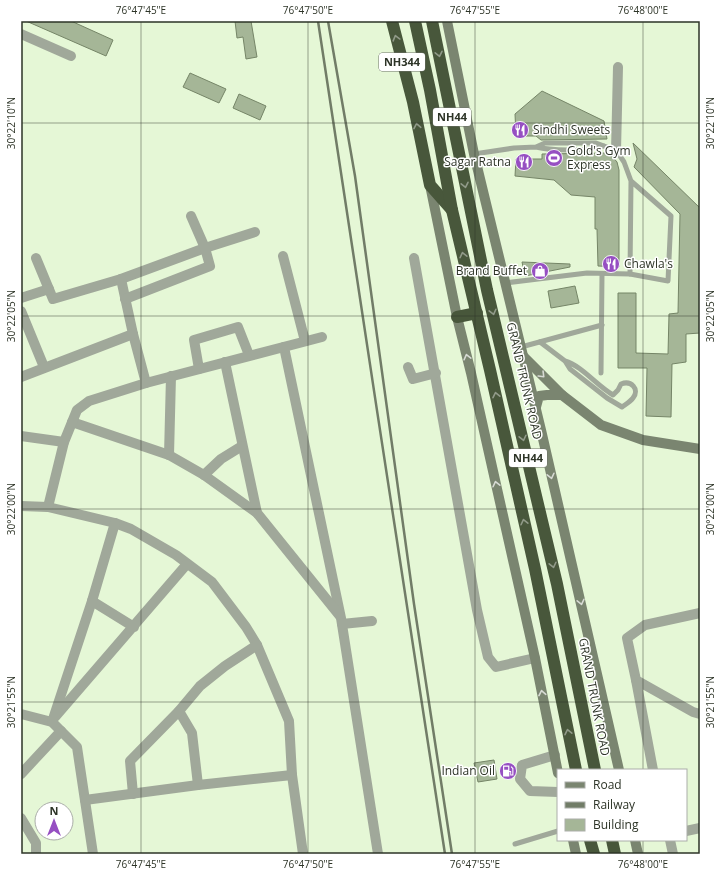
<svg xmlns="http://www.w3.org/2000/svg" width="721" height="875" font-family="'Open Sans',sans-serif">
<style>
.building{fill:#a5b697;stroke:#758567}
.lines{fill:none;stroke-linecap:round;stroke-linejoin:round}
.lane{stroke:#a0a89a;stroke-width:5}
.street{stroke:#a0a89a;stroke-width:10}
.secondary{stroke:#7a8570;stroke-width:10}
.highway{stroke:#48573b;stroke-width:12}
.rail{stroke:#717c67;stroke-width:2.5}
.oneway{stroke:#919a89}
.oneway2{stroke:#d7dad4}
.ticks{fill:none;stroke:#2d3427;stroke-width:1;stroke-opacity:0.45}
.labels{text-anchor:middle;stroke-width:3;stroke-linejoin:round;paint-order:stroke}
.shield{fill:#fff;stroke:#6c7168;stroke-width:1}
.shield-label{font-size:11px;font-weight:bold;fill:#2d3427}
.poi-label{font-size:12px;fill:#2d3427;stroke:#fff;text-anchor:start}
.street-label{font-size:12px;fill:#2d3427;stroke:#fff}
.neatline{fill:none;stroke:#2d3427;stroke-width:1.5}
.ticks-label{font-size:10px;text-anchor:middle;fill:#2d3427}
</style>
<rect width="100%" height="100%" fill="#e5f7d6"/>
<g class="building">
<polygon points="26,21 71,21 113,40 106,56"/>
<polygon points="235,21 251,21 257,57 246,59 243,37 237,38"/>
<polygon points="190,73 226,89 219,103 183,87"/>
<polygon points="542,91 604,121 607,139 541,140 536,136 516,136 515,114"/>
<polygon points="239,94 266,106 260,120 233,108"/>
<polygon points="633,143 700,208 700,333 686,334 686,362 672,364 671,417 646,416 647,368 618,368 618,293 636,293 636,353 668,354 669,314 678,313 680,214 634,167 637,159"/>
<polygon points="606,153 611,155 617,162 619,170 619,267 598,266 597,229 595,229 595,197 571,195 554,180 515,176 516,159 542,159 542,154"/>
<polygon points="522,262 570,264 570,267 525,276"/>
<polygon points="575,286 579,303 551,308 548,291"/>
<polygon points="494,760 497,779 478,782 474,763"/>
</g>
<g class="lines">
<g class="lane">
<polyline points="604,146 614,150 620,156 624,162 631,181 671,216 668,281 630,274 631,181"/>
<path d="M474,154l40,-6 22,-1 9,-4h51l8,3c-15,5 -52,5 -68,1"/>
<polyline points="505,283 587,273 630,274"/>
<path d="M540,342l25,19 5,8 37,29 15,9c4,-3 8,-5 11,-9 7,-9 -2,-18 -12,-14l-3,6 -5,5c-16,-9 -31,-29 -48,-34"/>
<polyline points="521,347 602,325"/>
<polyline points="601,373 602,274"/>
<polyline points="515,844 558,831"/>
</g>
<g class="street">
<polyline points="21,34 71,56"/>
<polyline points="616,151 618,67"/>
<polyline points="283,256 305,341"/>
<polyline points="36,258 53,299 121,279 205,248 255,232"/>
<polyline points="414,258 477,610 488,657 496,667 535,658"/>
<polyline points="121,279 133,334 146,383"/>
<polyline points="21,298 49,289"/>
<polyline points="125,299 210,266 205,248 191,216"/>
<polyline points="21,311 44,367"/>
<polyline points="284,347 341,618 378,854"/>
<polyline points="225,362 257,513"/>
<polyline points="408,367 413,379 436,373"/>
<polyline points="199,369 194,340 238,327 249,355"/>
<polyline points="21,377 133,334"/>
<polyline points="72,422 169,455 204,475 257,513 340,616"/>
<polyline points="21,436 64,442"/>
<polyline points="169,455 171,376"/>
<polyline points="204,475 221,459 242,446"/>
<polyline points="21,506 48,507 115,523 131,529 176,555 212,582 246,627 257,645 289,721 292,775 303,854"/>
<polyline points="48,507 64,442 77,410 89,401 146,383 322,337"/>
<polyline points="92,601 134,627"/>
<polyline points="700,613 645,625 627,638 636,680 693,712 700,714"/>
<polyline points="342,624 372,621"/>
<polyline points="636,680 653,770"/>
<polyline points="179,711 192,733 198,785"/>
<polyline points="21,714 52,722 77,747 93,854"/>
<polyline points="55,717 187,564"/>
<polyline points="52,722 92,601 115,523"/>
<polyline points="555,755 522,765 520,779 530,791 558,792"/>
<polyline points="21,774 61,731"/>
<polyline points="133,794 130,761 179,711 200,686 225,666 257,645"/>
<polyline points="85,800 198,785 292,775"/>
<polyline points="21,818 36,843 36,854"/>
<polyline points="686,831 700,828"/>
<polyline points="670,840 673,854"/>
</g>
<g class="secondary">
<polyline points="447,21 474,154 541,430 619,770"/>
<polyline points="430,185 457,317 471,373 535,658 558,773"/>
<polyline points="523,356 562,395 601,425 643,440 700,449"/>
<polyline points="536,407 539,396 547,395 562,395"/>
<polyline points="573,840 576,854"/>
<polyline points="635,840 638,854"/>
</g>
<g class="highway">
<polyline points="392,21 413,102 430,185 452,210"/>
<polyline points="415,21 430,90 452,210 490,370 535,569 576,770"/>
<polyline points="432,21 487,290 557,584 595,770"/>
<polyline points="457,317 477,313"/>
<polyline points="590,840 594,854"/>
<polyline points="612,840 615,854"/>
</g>
<g class="rail">
<path d="M318,21c42,278 84,555 127,833"/>
<polyline points="328,21 355,176 414,604 452,854"/>
</g>
</g>
<defs><path id="oneway-chevron" d="M-2-3.5L2.5 0L-2 3.5" fill="none" stroke-width="1.6" stroke-linecap="round" stroke-linejoin="round"/></defs>
<g class="oneway">
<use href="#oneway-chevron" transform="translate(396 38) rotate(-105)"/>
<use href="#oneway-chevron" transform="translate(439 54) rotate(78)"/>
<use href="#oneway-chevron" transform="translate(417 126) rotate(-101)"/>
<use href="#oneway-chevron" transform="translate(465 185) rotate(78)"/>
<use href="#oneway-chevron" transform="translate(463 255) rotate(-103)"/>
<use href="#oneway-chevron" transform="translate(493 312) rotate(76)"/>
<use href="#oneway-chevron" transform="translate(496 395) rotate(-102)"/>
<use href="#oneway-chevron" transform="translate(523 438) rotate(77)"/>
<use href="#oneway-chevron" transform="translate(524 522) rotate(-103)"/>
<use href="#oneway-chevron" transform="translate(553 565) rotate(77)"/>
<use href="#oneway-chevron" transform="translate(568 732) rotate(-102)"/>
</g>
<g class="oneway2">
<use href="#oneway-chevron" transform="translate(467 357) rotate(-104)"/>
<use href="#oneway-chevron" transform="translate(542 375) rotate(45)"/>
<use href="#oneway-chevron" transform="translate(551 476) rotate(77)"/>
<use href="#oneway-chevron" transform="translate(496 484) rotate(-103)"/>
<use href="#oneway-chevron" transform="translate(581 602) rotate(77)"/>
<use href="#oneway-chevron" transform="translate(542 693) rotate(-101)"/>
</g>
<path class="ticks" d="M141,21v833M308,21v833M475,21v833M643,21v749M21,123h679M21,316h679M21,509h679M21,702h679M643,840v14"/>
<defs>
<g id="restaurant-disc" transform="scale(0.9)"><circle r="9.5" fill="#964fc2" stroke="#fff"/><path d="M-5-6h1v4h1v-4h1v4h1v-4h1v5L-1.5 .5V6h-2V.5L-5-1ZM5-6V6H3V1.5H1.5Q1.5-4 5-6Z" fill="#fff"/></g>
<g id="stadium-disc" transform="scale(0.9)"><circle r="9.5" fill="#964fc2" stroke="#fff"/><path d="M0-5a6.5 5 0 1 0 0 10a6.5 5 0 1 0 0-10ZM-3.5-1.8h7v3.6h-7Z" fill="#fff"/></g>
<g id="shop-disc" transform="scale(0.9)"><circle r="9.5" fill="#964fc2" stroke="#fff"/><path d="M-5-2.5h2.3a2.7 3.5 0 0 1 5.4 0H5L5.5 6h-11ZM-1.5-2.5h3a1.5 2.3 0 0 0-3 0Z" fill="#fff"/></g>
<g id="fuel-disc" transform="scale(0.9)"><circle r="9.5" fill="#964fc2" stroke="#fff"/><path d="M-5.5-6h7V0h2V4h1.3V-2.5L3-4.5l.8-.8L6-3V5H2.5V1h-1V6h-7ZM-4.2-4.7v3.2H.2V-4.7Z" fill="#fff"/></g>
</defs>
<g fill-rule="evenodd">
<use href="#restaurant-disc" x="520" y="130"/>
<use href="#stadium-disc" x="554" y="158"/>
<use href="#restaurant-disc" x="524" y="162"/>
<use href="#restaurant-disc" x="611" y="264"/>
<use href="#shop-disc" x="540" y="271"/>
<use href="#fuel-disc" x="508" y="771"/>
</g>
<g class="labels">
<g class="shield">
<rect x="379" y="53" width="46" height="18" rx="3"/>
<rect x="433" y="108" width="38" height="18" rx="3"/>
<rect x="509" y="449" width="38" height="18" rx="3"/>
</g>
<g class="shield-label">
<text x="402" y="66">NH344</text>
<text x="452" y="121">NH44</text>
<text x="528" y="462">NH44</text>
</g>
<g class="poi-label">
<text x="533" y="134">Sindhi Sweets</text>
<text x="567" y="155">Gold's Gym<tspan x="567" dy="14">Express</tspan></text>
<text x="511" y="166" text-anchor="end">Sagar Ratna</text>
<text x="624" y="268">Chawla's</text>
<text x="527" y="275" text-anchor="end">Brand Buffet</text>
<text x="495" y="775" text-anchor="end">Indian Oil</text>
</g>
<g class="street-label">
<text transform="translate(524 381) rotate(77)" y="4">GRAND TRUNK ROAD</text>
<text transform="translate(594 697) rotate(79)" y="4">GRAND TRUNK ROAD</text>
</g>
</g>
<rect width="721" height="875" fill="none" stroke="#ffffff" stroke-width="44"/>
<rect x="557" y="769" width="130" height="72" fill="#ffffff" stroke="#abaea9"/>
<rect x="565" y="782" width="20" height="6" fill="#7a8570" stroke="#abaea9"/>
<text x="593" y="789" font-size="12" fill="#2d3427">Road</text>
<rect x="565" y="802" width="20" height="6" fill="#717c67" stroke="#abaea9"/>
<text x="593" y="809" font-size="12" fill="#2d3427">Railway</text>
<rect x="565" y="819" width="20" height="12" fill="#a5b697" stroke="#abaea9"/>
<text x="593" y="829" font-size="12" fill="#2d3427">Building</text>
<g transform="translate(54 821)"><circle r="19" fill="#ffffff" stroke="#abaea9"/>
<path d="M0-3L7 15L0 10L-7 15Z" fill="#964fc2"/>
<text y="-6" font-size="11" font-weight="bold" text-anchor="middle" fill="#2d3427">N</text>
</g>
<rect x="22" y="22" width="677" height="831" class="neatline"/>
<g class="ticks-label">
<text x="141" y="14">76°47'45"E</text>
<text x="308" y="14">76°47'50"E</text>
<text x="475" y="14">76°47'55"E</text>
<text x="643" y="14">76°48'00"E</text>
<text transform="translate(11 123) rotate(-90)" y="4">30°22'10"N</text>
<text transform="translate(710 123) rotate(-90)" y="4">30°22'10"N</text>
<text transform="translate(11 316) rotate(-90)" y="4">30°22'05"N</text>
<text transform="translate(710 316) rotate(-90)" y="4">30°22'05"N</text>
<text transform="translate(11 509) rotate(-90)" y="4">30°22'00"N</text>
<text transform="translate(710 509) rotate(-90)" y="4">30°22'00"N</text>
<text transform="translate(11 702) rotate(-90)" y="4">30°21'55"N</text>
<text transform="translate(710 702) rotate(-90)" y="4">30°21'55"N</text>
<text x="141" y="868">76°47'45"E</text>
<text x="308" y="868">76°47'50"E</text>
<text x="475" y="868">76°47'55"E</text>
<text x="643" y="868">76°48'00"E</text>
</g>
</svg>
